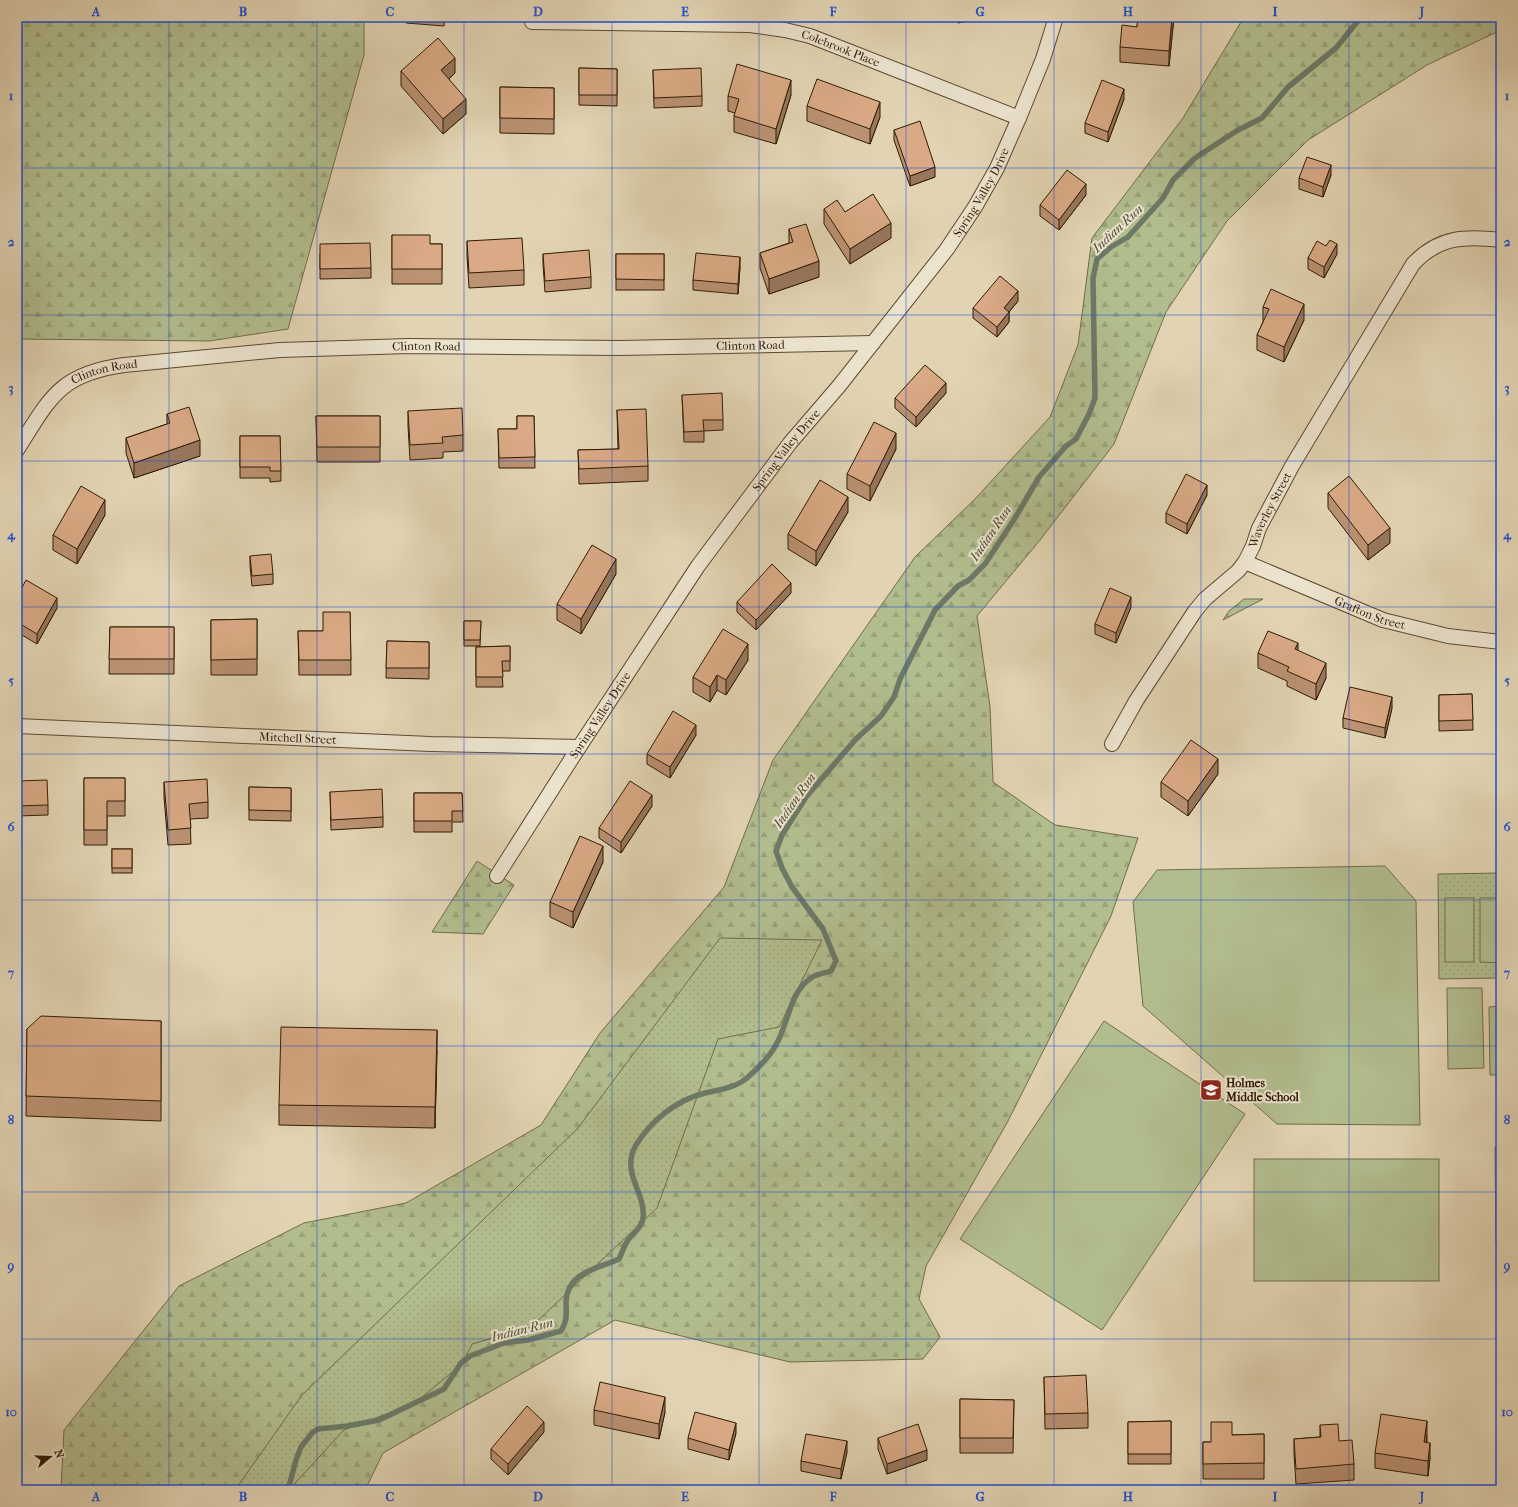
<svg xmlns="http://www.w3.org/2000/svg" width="1518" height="1507" font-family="'IM FELL French Canon',serif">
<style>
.forest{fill:url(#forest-firs);stroke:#706c48}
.park{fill:url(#park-dots);stroke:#706c48}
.pitch{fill:#b2bd8e;stroke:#706c48}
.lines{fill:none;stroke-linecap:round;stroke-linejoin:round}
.stream{stroke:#6c7967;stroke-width:5.5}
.minor-casing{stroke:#5c492f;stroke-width:16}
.minor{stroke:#ece3ce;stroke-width:14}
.wall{fill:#bb9272;stroke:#2f1b03}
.shaded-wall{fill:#98775d;stroke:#2f1b03}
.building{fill:#d9aa85;stroke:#2f1b03}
.grid{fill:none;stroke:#1d4ed8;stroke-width:1;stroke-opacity:0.55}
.labels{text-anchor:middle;stroke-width:4;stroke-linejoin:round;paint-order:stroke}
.street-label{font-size:12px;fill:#2f1b03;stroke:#ece3ce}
.poi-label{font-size:12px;font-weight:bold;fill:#2f1b03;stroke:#ece3ce;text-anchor:start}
.water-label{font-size:13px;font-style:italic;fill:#4e4a35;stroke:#ece3ce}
.neatline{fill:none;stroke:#1d4ed8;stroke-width:1.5}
.grid-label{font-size:13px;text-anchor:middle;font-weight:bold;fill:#1d4ed8}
</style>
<defs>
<pattern id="forest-firs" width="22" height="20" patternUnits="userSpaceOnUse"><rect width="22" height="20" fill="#b2bd8e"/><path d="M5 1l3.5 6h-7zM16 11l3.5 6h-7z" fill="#99a279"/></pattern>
<pattern id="park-dots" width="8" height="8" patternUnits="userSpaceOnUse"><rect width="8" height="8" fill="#b2bd8e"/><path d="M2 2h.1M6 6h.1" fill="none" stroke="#99a279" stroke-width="1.8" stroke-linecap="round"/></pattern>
</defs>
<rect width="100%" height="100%" fill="#e2d4b3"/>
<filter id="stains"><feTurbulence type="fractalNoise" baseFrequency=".005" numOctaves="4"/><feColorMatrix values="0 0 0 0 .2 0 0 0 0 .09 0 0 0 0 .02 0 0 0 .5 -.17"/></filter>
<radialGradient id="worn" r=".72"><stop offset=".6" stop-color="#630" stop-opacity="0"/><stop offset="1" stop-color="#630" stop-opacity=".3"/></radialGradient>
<g class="forest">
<polygon points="17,17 364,17 364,55 288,329 209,341 17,339"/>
<polygon points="1244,17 1501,17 1501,30 1427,65 1308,140 1227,221 1166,312 1114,444 1040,540 977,616 990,707 993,782 1055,825 1138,838 1111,916 1008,1121 926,1266 919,1299 940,1337 923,1359 790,1362 615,1320 383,1453 365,1490 61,1490 64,1430 179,1286 304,1223 406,1203 541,1125 600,1033 724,887 773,760 915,557 976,498 1050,417 1078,345 1092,238 1183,118"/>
<polygon points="1244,599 1263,599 1223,620 1229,611"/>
<polygon points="477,861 514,885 483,934 432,932"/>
</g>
<g class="park">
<polygon points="1501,873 1501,978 1439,979 1438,874"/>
<polygon points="720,938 822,940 779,1027 718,1039 657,1208 531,1327 472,1344 462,1364 415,1403 344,1430 296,1482 292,1490 235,1490 302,1395 578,1128"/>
<polygon points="1495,1147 1501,1147 1501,1245 1496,1245"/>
</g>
<g class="pitch">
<polygon points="1385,866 1416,901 1420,1125 1277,1124 1143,1006 1133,902 1157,870"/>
<rect x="1445" y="898" width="29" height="64"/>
<polygon points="1480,898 1501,898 1501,963 1480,962"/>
<polygon points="1447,988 1482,988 1484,1068 1448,1069"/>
<polygon points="1501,1006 1501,1075 1490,1075 1489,1007"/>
<polygon points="1104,1021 1245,1114 1102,1330 960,1239"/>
<rect x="1254" y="1159" width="185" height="122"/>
</g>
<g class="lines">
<path class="stream" d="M288,1490l8,-30 5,-13 11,-14 6,-4 29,-3 32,-6 65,-31 17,-26 9,-7 34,-13 24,-3 33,-9c7,-11 5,-18 5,-30 2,-29 31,-32 53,-42 3,-6 5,-13 9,-19 5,-7 14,-12 15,-22 3,-26 -23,-45 -7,-73 15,-24 40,-45 69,-52 14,-3 30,-5 42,-15 11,-10 25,-23 31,-37 11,-21 12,-49 33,-63 5,-4 14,-5 20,-7l5,-10 -13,-32 -31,-42 -10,-19 -6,-17 6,-16 24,-38 49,-57 26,-24 13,-19 6,-18 35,-69 23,-24 11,-6 16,-16 30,-46 24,-41 27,-31 10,-7 13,-25 6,-16 -2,-120 4,-19 14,-12 17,-10 35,-39 10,-18 22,-22 43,-28 24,-12 26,-31 48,-39 25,-31"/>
<g class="minor-casing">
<g id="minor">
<path id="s1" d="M532,22l218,3 35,5 25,6 209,82"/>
<path id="s2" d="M17,450c33,-52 42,-76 107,-85l156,-15 129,-4 211,2 253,-5"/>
<path id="s3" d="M1245,562l138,58 65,16 53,6"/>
<path id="s4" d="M17,726l413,18 149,3"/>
<path id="s5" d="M1112,744l24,-43 59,-90 10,-12 33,-28 7,-9 8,-16 6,-18 33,-62 121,-202c26,-28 53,-28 88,-24"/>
<path id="s6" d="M497,876l75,-118 126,-192 92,-123 49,-57 108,-137 28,-42 22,-39 22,-50 24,-59 13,-42"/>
</g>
</g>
<use href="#minor" class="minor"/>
</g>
<g class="wall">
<polygon points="406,17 445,17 444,26 406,23"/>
<polygon points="1138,17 1174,17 1169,66 1120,62 1120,47 1137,27"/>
<polygon points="579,68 617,69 617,106 579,105"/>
<polygon points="653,70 702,96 702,106 654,108"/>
<polygon points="401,71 455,73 449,79 466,114 443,134 401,86"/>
<polygon points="500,87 554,88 554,134 500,133"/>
<polygon points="791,95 776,144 734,132 734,116 735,113 728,111 728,96"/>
<polygon points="1124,99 1108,142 1085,133 1085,123"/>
<polygon points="807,106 880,117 870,144 807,121"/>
<polygon points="894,130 935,177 910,186 894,140"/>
<polygon points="1331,175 1323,197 1299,189 1299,178"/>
<polygon points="1086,195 1059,230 1040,216 1040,205"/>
<polygon points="824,209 845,212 891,238 850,264 824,224"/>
<polygon points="789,229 819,277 769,294 760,268 760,253 789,243"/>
<polygon points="392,235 430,244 442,244 442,284 392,284"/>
<polygon points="467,241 524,270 524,285 469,288 467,256"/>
<polygon points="1326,246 1337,254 1324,278 1308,269 1308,258"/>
<polygon points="320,254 371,268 371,278 320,279"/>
<polygon points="543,254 591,277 591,288 545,292 543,264"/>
<rect x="616" y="254" width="48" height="36"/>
<polygon points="740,267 738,294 693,290 693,280"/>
<polygon points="1018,301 1009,312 1009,322 997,337 973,318 973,308"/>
<polygon points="1263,307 1304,320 1284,362 1257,350 1257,335 1263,322"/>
<polygon points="946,393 916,427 895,408 895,398"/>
<polygon points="682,395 723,420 723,430 704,431 704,442 684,442"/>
<polygon points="617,410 648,466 648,481 579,484 578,450 618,449"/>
<polygon points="408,411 463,435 463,451 443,452 443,458 410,460 408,426"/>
<polygon points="167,414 200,456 134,478 126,453 126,438 167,424"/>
<polygon points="316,416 380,416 380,462 317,462"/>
<polygon points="517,416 534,416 535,468 499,468 498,429 517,429"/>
<polygon points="240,436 280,436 281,481 270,482 270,478 240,478"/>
<polygon points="896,449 870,501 847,489 847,474"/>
<polygon points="1328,493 1390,543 1368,560 1328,508"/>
<polygon points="1207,495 1187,534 1166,523 1166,513"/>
<polygon points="848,512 816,566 788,549 788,534"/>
<polygon points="105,515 77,564 53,550 53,535"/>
<polygon points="250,556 273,574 273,584 252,586 250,566"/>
<polygon points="616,574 581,634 557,620 557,604"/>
<polygon points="791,593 756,630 737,612 737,602"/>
<polygon points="17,597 57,608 37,644 17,632"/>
<polygon points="1131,607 1116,643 1095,634 1095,624"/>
<polygon points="350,612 351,675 299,675 298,631 323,631"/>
<polygon points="257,619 257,675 211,675 211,620"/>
<polygon points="464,621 481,621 480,646 464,646"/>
<polygon points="110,627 174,627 174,674 109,674"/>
<polygon points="387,641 429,642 429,679 386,678"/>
<polygon points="510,646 510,671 502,671 503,687 476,687 476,647"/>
<polygon points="1298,650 1326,678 1316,700 1287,686 1287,681 1258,668 1258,653"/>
<polygon points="748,660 726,695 717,690 710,702 693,692 693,677"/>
<polygon points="1472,694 1473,730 1439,731 1439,695"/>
<polygon points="1392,708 1385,738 1343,728 1343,718"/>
<polygon points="696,735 670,778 647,764 647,754"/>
<polygon points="1218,774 1188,816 1161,797 1161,782"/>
<polygon points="84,778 125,778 125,816 107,816 107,845 84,845"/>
<polygon points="17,781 48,805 48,815 17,816"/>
<polygon points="164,782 208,802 208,818 190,819 191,844 168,845 164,797"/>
<polygon points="249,787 291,788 291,821 249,820"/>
<polygon points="330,792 383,817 383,827 331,830"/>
<polygon points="414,793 462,793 463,822 452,822 452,832 414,832"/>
<polygon points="652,806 621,853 599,838 599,828"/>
<rect x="112" y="849" width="20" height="24"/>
<polygon points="603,862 573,928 550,917 550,902"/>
<polygon points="161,1021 161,1121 26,1116 27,1029"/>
<polygon points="437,1050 435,1128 279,1125 279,1105"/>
<polygon points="1044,1377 1088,1413 1088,1428 1045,1429"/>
<polygon points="960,1399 1014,1400 1013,1453 960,1453"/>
<polygon points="594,1410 665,1412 659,1439 594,1425"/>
<polygon points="1171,1421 1171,1464 1128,1464 1128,1422"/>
<polygon points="1320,1425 1339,1441 1354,1464 1354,1480 1296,1484 1294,1454 1294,1439 1320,1437"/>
<polygon points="544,1432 508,1475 491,1459 491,1449"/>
<polygon points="736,1433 729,1460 688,1449 688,1438"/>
<polygon points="1264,1434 1264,1479 1203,1479 1203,1442 1211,1442 1232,1435"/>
<polygon points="1427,1436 1427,1442 1430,1458 1428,1476 1375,1468 1375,1453"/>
<polygon points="878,1438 927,1460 887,1474 878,1449"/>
<polygon points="847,1452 841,1479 801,1471 801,1461"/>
</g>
<g class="shaded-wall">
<polygon points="958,17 988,17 958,23"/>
<polygon points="1172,17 1174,17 1169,66 1169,51"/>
<polygon points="455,58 455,73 441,86 441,70"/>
<polygon points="791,80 791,95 776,144 776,129"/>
<polygon points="1124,89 1124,99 1108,142 1108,132"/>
<polygon points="466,99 466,114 443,134 443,119"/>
<polygon points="880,102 880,117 870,144 870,129"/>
<polygon points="1331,165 1331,175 1323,197 1323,187"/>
<polygon points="935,167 935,177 910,186 910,176"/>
<polygon points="1086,184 1086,195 1059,230 1059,220"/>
<polygon points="891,223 891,238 850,264 850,249"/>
<polygon points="1337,244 1337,254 1324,278 1324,267"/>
<polygon points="740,257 740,267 738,294 738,284"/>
<polygon points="819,261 819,277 769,294 769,279"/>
<polygon points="1018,291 1018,301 1004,318 1004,308"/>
<polygon points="1304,304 1304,320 1284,362 1284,347"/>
<polygon points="1009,312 1009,322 997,337 997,327"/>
<polygon points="946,383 946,393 916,427 916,417"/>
<polygon points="896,433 896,449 870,501 870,486"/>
<polygon points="200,440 200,456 134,478 134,463"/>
<polygon points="1207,485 1207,495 1187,534 1187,524"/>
<polygon points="848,497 848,512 816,566 816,551"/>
<polygon points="105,500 105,515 77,564 77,549"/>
<polygon points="1390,528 1390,543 1368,560 1368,545"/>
<polygon points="616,559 616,574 581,634 581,619"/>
<polygon points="791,583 791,593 756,630 756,620"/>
<polygon points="1131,597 1131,607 1116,643 1116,633"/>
<polygon points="57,598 57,608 37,644 37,634"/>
<polygon points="1298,643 1298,659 1295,649"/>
<polygon points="748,644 748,660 726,695 726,680"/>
<polygon points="1326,663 1326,678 1316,700 1316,684"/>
<polygon points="717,675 717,690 710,702 710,687"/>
<polygon points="1392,697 1392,708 1385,738 1385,728"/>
<polygon points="696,725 696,735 670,778 670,767"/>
<polygon points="1218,759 1218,774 1188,816 1188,801"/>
<polygon points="652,795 652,806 621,853 621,842"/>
<polygon points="603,846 603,862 573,928 573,912"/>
<polygon points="437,1030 437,1050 435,1128 435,1107"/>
<polygon points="665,1397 665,1412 659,1439 659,1424"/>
<polygon points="1427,1421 1427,1436 1424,1457 1424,1442"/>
<polygon points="544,1422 544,1432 508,1475 508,1464"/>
<polygon points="736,1423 736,1433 729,1460 729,1450"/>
<polygon points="847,1441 847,1452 841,1479 841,1469"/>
<polygon points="1430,1443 1430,1458 1428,1476 1428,1461"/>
<polygon points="927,1450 927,1460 887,1474 887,1464"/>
</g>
<g class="building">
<polygon points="1138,17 1172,17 1169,51 1120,47 1122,25 1137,27"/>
<polygon points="438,38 455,58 441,70 466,99 443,119 401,71"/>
<polygon points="737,64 791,80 776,129 734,116 739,99 728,96"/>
<polygon points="579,68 617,69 617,95 579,95"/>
<polygon points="701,68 702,96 654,98 653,70"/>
<polygon points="817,79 880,102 870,129 807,106"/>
<polygon points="1102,80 1124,89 1108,132 1085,123"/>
<polygon points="500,87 554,88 554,119 500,118"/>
<polygon points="920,121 935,167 910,176 894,130"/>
<polygon points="1307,157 1331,165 1323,187 1299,178"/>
<polygon points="1067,170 1086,184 1059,220 1040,205"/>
<polygon points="873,194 891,223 850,249 824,209 837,200 845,212"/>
<polygon points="806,224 819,261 769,279 760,253 793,242 789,229"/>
<polygon points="392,235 430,235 430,244 442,244 442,269 392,269"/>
<polygon points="522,238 524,270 469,273 467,241"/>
<polygon points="1330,240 1337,244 1324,267 1308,258 1317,241 1326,246"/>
<polygon points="370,243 371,268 320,269 320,244"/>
<polygon points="589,250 591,277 545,281 543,254"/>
<polygon points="696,253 740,257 738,284 693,280"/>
<polygon points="616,254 664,254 664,280 616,279"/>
<polygon points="1000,276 1018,291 1004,308 1009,312 997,327 973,308"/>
<polygon points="1271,289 1304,304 1284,347 1257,335 1269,309 1263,307"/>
<polygon points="925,365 946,383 916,417 895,398"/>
<polygon points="722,393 723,420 703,420 704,431 684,432 682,395"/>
<polygon points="189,407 200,440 134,463 126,438 170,423 167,414"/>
<polygon points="462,408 463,435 442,437 443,443 410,445 408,411"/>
<polygon points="646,409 648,466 579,469 578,450 619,449 617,410"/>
<polygon points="316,416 380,416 380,447 317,447"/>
<polygon points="517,416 534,416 535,457 499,458 498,429 517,429"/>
<polygon points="874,422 896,433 870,486 847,474"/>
<polygon points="240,436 280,436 281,471 270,471 270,467 240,467"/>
<polygon points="1186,474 1207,485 1187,524 1166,513"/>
<polygon points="1349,476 1390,528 1368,545 1328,493"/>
<polygon points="820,480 848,497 816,551 788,534"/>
<polygon points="81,486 105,500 77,549 53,535"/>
<polygon points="592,545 616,559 581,619 557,604"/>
<polygon points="271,554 273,574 252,576 250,556"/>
<polygon points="772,564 791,583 756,620 737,602"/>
<polygon points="26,580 57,598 37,634 17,622 17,597"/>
<polygon points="1110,588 1131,597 1116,633 1095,624"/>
<polygon points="323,612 350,612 351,660 299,660 298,631 323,631"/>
<polygon points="257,619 257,659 211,660 211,620"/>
<polygon points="464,621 481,621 480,640 464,640"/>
<polygon points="110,627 174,627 174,659 109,659"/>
<polygon points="723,629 748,644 726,680 717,675 710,687 693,677"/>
<polygon points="1268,631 1298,643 1295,649 1326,663 1316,684 1287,671 1289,667 1258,653"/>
<polygon points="387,641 429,642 429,668 386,668"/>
<polygon points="510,646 510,661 502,661 503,677 476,677 476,647"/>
<polygon points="1350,687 1392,697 1385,728 1343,718"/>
<polygon points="1472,694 1473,720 1439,721 1439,695"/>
<polygon points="673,711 696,725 670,767 647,754"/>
<polygon points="1191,740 1218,759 1188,801 1161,782"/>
<polygon points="84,778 125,778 125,801 107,801 107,830 84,830"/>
<polygon points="207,779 208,802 189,804 191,828 168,830 164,782"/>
<polygon points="47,780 48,805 17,806 17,781"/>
<polygon points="630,781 652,795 621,842 599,828"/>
<polygon points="249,787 291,788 291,811 249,810"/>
<polygon points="382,789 383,817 331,820 330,792"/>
<polygon points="414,793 462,793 463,811 452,811 452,821 414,821"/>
<polygon points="580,836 603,846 573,912 550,902"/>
<rect x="112" y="849" width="20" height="19"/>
<polygon points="41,1016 161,1021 161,1101 26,1096 27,1029"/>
<polygon points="281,1027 437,1030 435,1107 279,1105"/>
<polygon points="1086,1375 1088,1413 1045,1414 1044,1377"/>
<polygon points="600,1382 665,1397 659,1424 594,1410"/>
<polygon points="960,1399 1014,1400 1013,1438 960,1438"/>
<polygon points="527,1406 544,1422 508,1464 491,1449"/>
<polygon points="695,1412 736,1423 729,1450 688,1438"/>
<polygon points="1381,1414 1427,1421 1424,1442 1430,1443 1428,1461 1375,1453"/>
<polygon points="1171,1421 1171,1454 1128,1454 1128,1422"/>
<polygon points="1211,1422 1232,1422 1232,1435 1264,1434 1264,1463 1203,1464 1203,1442 1211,1442"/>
<polygon points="918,1424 927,1450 887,1464 878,1438"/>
<polygon points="1338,1424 1339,1441 1352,1440 1354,1464 1296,1469 1294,1439 1321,1437 1320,1425"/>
<polygon points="806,1434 847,1441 841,1469 801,1461"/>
</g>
<path class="grid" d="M169,17v1473M317,17v1473M464,17v1473M612,17v1473M759,17v1473M906,17v1473M1054,17v1473M1201,17v1473M1349,17v1473M17,168h1484M17,315h1484M17,461h1484M17,607h1484M17,754h1484M17,900h1484M17,1046h1484M17,1192h1484M17,1339h1484"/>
<defs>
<g id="school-square" transform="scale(1.15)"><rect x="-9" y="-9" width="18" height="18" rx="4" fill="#8f2418" stroke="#ece3ce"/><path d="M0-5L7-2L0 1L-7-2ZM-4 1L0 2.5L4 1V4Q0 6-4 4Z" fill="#fff"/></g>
</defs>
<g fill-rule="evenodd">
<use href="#school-square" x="1211" y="1090"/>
</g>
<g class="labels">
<g class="street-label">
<text dy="4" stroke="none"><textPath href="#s1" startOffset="312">Colebrook Place</textPath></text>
<text dy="4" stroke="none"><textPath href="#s6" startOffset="839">Spring Valley Drive</textPath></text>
<text dy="4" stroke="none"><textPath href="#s2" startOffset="771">Clinton Road</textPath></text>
<text dy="4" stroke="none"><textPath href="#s2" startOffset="447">Clinton Road</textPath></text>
<text dy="4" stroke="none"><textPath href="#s2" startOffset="123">Clinton Road</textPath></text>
<text dy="4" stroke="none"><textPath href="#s6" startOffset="515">Spring Valley Drive</textPath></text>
<text dy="4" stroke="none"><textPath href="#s5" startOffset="285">Waverley Street</textPath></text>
<text dy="4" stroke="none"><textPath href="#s3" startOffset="135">Grafton Street</textPath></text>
<text dy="4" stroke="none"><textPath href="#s6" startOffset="191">Spring Valley Drive</textPath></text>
<text dy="4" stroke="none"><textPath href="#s4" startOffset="281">Mitchell Street</textPath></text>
</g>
<g class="poi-label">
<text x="1226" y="1087">Holmes<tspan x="1226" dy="14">Middle School</tspan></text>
</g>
<g class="water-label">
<text transform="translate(1117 228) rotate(-43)" y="5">Indian Run</text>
<text transform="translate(990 533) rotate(-56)" y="5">Indian Run</text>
<text transform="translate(794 800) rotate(-55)" y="5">Indian Run</text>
<text transform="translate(522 1329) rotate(-14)" y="5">Indian Run</text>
</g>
</g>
<rect width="1518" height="1507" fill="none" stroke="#e2d4b3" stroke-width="44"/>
<g transform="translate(50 1457) rotate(71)" stroke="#ece3ce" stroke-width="3" paint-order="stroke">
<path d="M0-3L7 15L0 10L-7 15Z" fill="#2f1b03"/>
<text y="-6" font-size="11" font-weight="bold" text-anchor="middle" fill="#2f1b03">N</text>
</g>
<rect x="22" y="22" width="1474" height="1463" class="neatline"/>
<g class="grid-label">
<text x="96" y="16">A</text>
<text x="243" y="16">B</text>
<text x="390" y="16">C</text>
<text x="538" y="16">D</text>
<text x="685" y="16">E</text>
<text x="833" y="16">F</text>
<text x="980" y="16">G</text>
<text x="1128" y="16">H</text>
<text x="1275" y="16">I</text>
<text x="1422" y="16">J</text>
<text x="11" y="100">1</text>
<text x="1507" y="100">1</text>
<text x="11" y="246">2</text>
<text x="1507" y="246">2</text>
<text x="11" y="392">3</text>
<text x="1507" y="392">3</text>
<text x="11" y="539">4</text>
<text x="1507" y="539">4</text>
<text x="11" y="685">5</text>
<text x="1507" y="685">5</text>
<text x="11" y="831">6</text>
<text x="1507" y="831">6</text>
<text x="11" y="977">7</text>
<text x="1507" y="977">7</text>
<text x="11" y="1124">8</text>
<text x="1507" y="1124">8</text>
<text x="11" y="1270">9</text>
<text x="1507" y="1270">9</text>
<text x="11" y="1416">10</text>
<text x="1507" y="1416">10</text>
<text x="96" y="1501">A</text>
<text x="243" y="1501">B</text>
<text x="390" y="1501">C</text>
<text x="538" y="1501">D</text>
<text x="685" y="1501">E</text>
<text x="833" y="1501">F</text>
<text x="980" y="1501">G</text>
<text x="1128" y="1501">H</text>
<text x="1275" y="1501">I</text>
<text x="1422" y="1501">J</text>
</g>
<rect width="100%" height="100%" filter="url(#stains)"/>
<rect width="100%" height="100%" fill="url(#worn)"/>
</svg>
